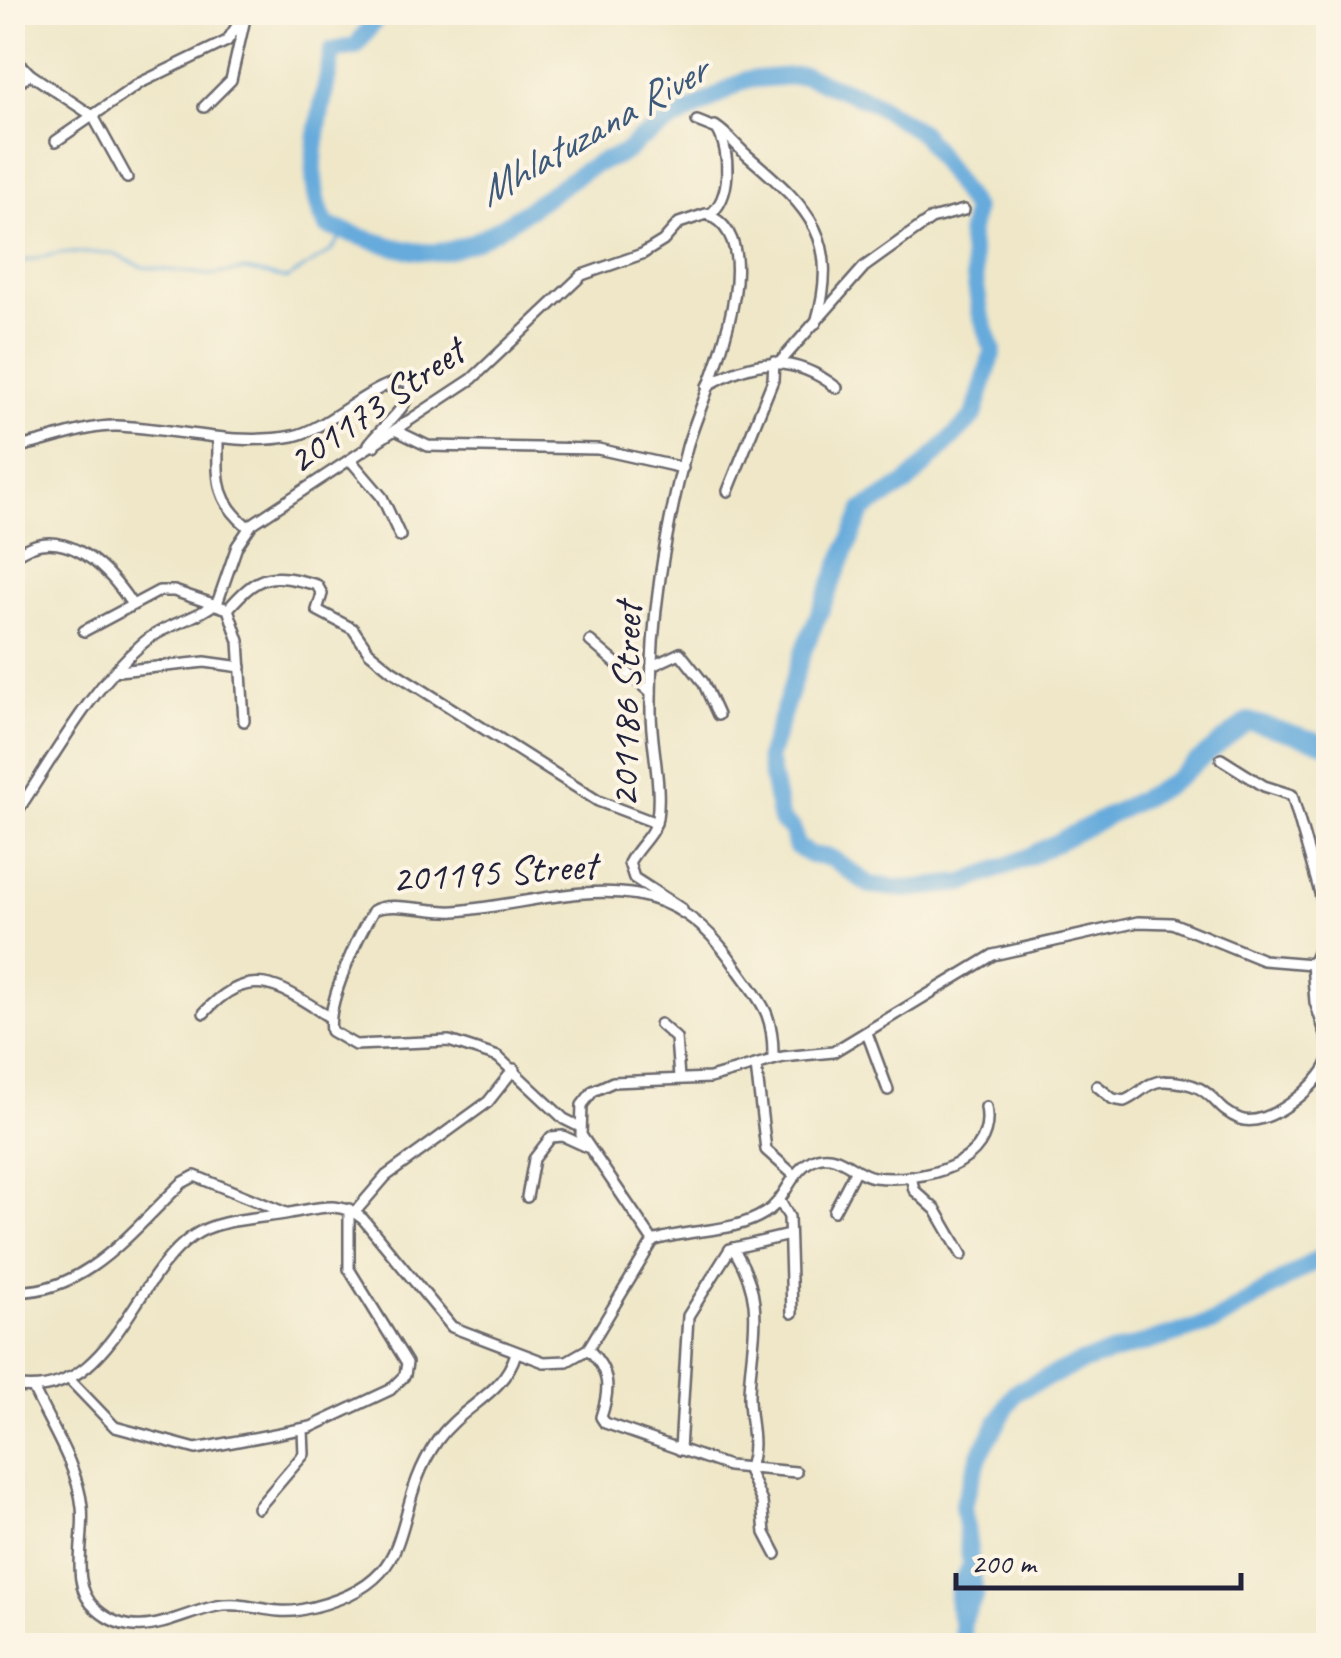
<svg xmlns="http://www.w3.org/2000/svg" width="1341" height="1658" font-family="Caveat,sans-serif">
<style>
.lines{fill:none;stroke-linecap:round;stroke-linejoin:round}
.stream{stroke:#66abdc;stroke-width:2.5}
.river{stroke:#66abdc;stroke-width:18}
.minor-casing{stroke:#6a676c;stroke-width:14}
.minor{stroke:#fff;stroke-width:9}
.labels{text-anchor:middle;stroke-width:8;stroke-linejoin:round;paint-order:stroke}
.street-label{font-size:40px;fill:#22223b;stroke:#fcf5e5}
.water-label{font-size:42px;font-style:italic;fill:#3d597b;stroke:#fcf5e5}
</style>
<rect width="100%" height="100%" fill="#fcf5e5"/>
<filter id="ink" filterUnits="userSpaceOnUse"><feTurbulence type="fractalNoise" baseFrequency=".01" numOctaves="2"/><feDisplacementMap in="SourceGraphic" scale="20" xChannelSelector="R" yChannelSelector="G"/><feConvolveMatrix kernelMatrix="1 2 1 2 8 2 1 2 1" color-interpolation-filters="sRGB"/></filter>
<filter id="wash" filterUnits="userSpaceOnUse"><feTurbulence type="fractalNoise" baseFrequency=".0048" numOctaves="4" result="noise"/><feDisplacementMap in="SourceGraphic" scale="40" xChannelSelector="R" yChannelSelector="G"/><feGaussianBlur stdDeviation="2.25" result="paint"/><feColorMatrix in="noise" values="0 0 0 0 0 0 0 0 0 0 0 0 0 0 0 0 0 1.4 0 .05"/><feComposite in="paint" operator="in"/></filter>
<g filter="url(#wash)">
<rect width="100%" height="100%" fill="#efe7c8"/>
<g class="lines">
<polyline class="stream" points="12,264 60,253 111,253 143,267 210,275 246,270 287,279 331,251 345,231"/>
<g class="river">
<path d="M381,12l-25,34 -24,5c-7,56 -34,123 -5,175 31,9 80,29 111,26 52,-6 110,-61 154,-86 18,-9 31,-8 45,-25l108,-61 59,-5 67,26 52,33 51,76 -5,26 11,76 13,39 -19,65 -67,67 -44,27 -59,139 -36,109 13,63 12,9 3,16 14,9 21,3 39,27 37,4 57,-6 64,-26 140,-72 80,-64 80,23"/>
<path d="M962,1622c-8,-21 -5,-34 6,-52"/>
<polyline points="963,1646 962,1622 975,1595 963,1505 980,1454 1015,1392 1082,1362 1215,1322 1328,1253"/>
</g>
</g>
</g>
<g filter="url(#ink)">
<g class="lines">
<g class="minor-casing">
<g id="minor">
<polyline points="12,20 18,12"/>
<polyline points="12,55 30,74 93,116 127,178"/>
<polyline points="12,88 30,74"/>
<polyline points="204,107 231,80 244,23"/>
<path d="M697,121l20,8c14,22 15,70 -8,86"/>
<path d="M715,126c14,9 22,21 34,31 62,53 91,82 67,166"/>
<polyline points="56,141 140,83 227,41 246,12"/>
<polyline points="781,361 864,267 931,219 964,210"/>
<path d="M707,386c46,-28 87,-32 130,2"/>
<polyline points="397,431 428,446 598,449 683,468"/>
<path d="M218,438c0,40 -4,61 30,89"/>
<path d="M12,448c34,-5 72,-23 105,-22 59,2 117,21 176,10 36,-7 85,-59 116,-55 6,24 -27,44 -40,63l5,2"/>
<polyline points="352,462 382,497 400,536"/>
<polyline points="728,491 773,380 774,362"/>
<path d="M12,558c47,-39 94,7 119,45"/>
<path d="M228,609c31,-36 43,-37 89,-24l5,9 -5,16 36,19 16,23 22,18 207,131 58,22"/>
<polyline points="84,631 159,591 174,591 228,609 239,641 244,721"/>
<polyline points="590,641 651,693"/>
<polyline points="652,666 680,653 703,682 718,715"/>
<polyline points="118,671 205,662 241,667"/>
<polyline points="1221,759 1264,786 1292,795 1326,914 1323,939 1312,964 1315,1002 1328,1041"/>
<path d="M12,819c40,-58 77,-130 131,-176 22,-19 53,-23 75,-42l19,-55 15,-22 220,-145 110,-104 60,-21 21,-13 16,-18 27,-9c73,27 -6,186 -19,233 -23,89 -37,172 -36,264 0,34 11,73 6,107 -3,17 -20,29 -28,45l5,15 48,31"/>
<path d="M204,1013c46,-51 77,-27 125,4"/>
<polyline points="660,1024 676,1038 679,1078"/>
<polyline points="867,1033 888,1090"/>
<polyline points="756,1066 766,1150 794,1175"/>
<path d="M1097,1086l16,13 11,2c15,-6 25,-21 41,-20 52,2 44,26 75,38 27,10 79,-33 88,-57"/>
<path d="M578,1126l-14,-7 -66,-62 -49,-16 -94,4 -24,-14c-5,-28 27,-95 42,-120 15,-11 61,2 82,0 109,-10 204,-58 279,53 26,38 40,46 39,95"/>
<polyline points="911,1176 914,1190 936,1210 962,1255"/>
<polyline points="527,1197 534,1159 551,1137 563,1136 587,1147"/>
<polyline points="780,1201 789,1217 792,1313"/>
<polyline points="834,1211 855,1171"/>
<polyline points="355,1212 386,1176 488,1102 514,1069"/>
<polyline points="653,1241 581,1135 582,1105 593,1091 613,1082 710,1078 783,1057 833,1052 993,955 1138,922 1172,923 1263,960 1312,964"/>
<path d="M733,1248c35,55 18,88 16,145 -1,28 10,49 -1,77l14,32 3,31 11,21"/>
<path d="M12,1291c73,5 123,-64 170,-108l13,-7 91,37"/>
<path d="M588,1349c23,22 22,41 13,68l4,6 123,43 68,6"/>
<polyline points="68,1378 115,1427 196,1449 311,1427 390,1390 405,1375 407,1363 349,1269 349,1209"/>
<path d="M12,1386c100,17 118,-107 181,-150 25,-18 67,-17 97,-23 28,-5 50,-13 73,6l89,108 92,35 23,-1 21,-12 65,-108c36,-13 79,-7 112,-28 23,-14 25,-45 52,-55 22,-7 37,16 57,19 46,5 123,-10 112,-70"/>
<path d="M33,1388c17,37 45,79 49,119 4,33 -14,77 14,102 40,36 79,6 121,-3 28,-6 54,10 83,4 129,-26 84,-92 137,-169 25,-36 66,-45 79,-88"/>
<polyline points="680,1450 688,1316 730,1249 789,1235"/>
<polyline points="258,1508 304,1454 303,1430"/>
</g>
</g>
<use href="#minor" class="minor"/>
</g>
</g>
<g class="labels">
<g class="street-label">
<text transform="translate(375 405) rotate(-35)" y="14">201173 Street</text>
<text transform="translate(625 705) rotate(-89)" y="14">201186 Street</text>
<text transform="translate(494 871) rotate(-4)" y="14">201195 Street</text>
</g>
<g class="water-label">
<text transform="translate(591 130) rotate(-30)" y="15">Mhlatuzana River</text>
</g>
</g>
<rect width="1341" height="1658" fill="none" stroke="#fcf5e5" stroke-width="50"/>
<path d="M956 1573v15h285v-15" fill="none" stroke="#22223b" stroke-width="5"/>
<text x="971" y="1573" font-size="30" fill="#22223b" stroke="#fcf5e5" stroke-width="8" paint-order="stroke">200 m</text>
</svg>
